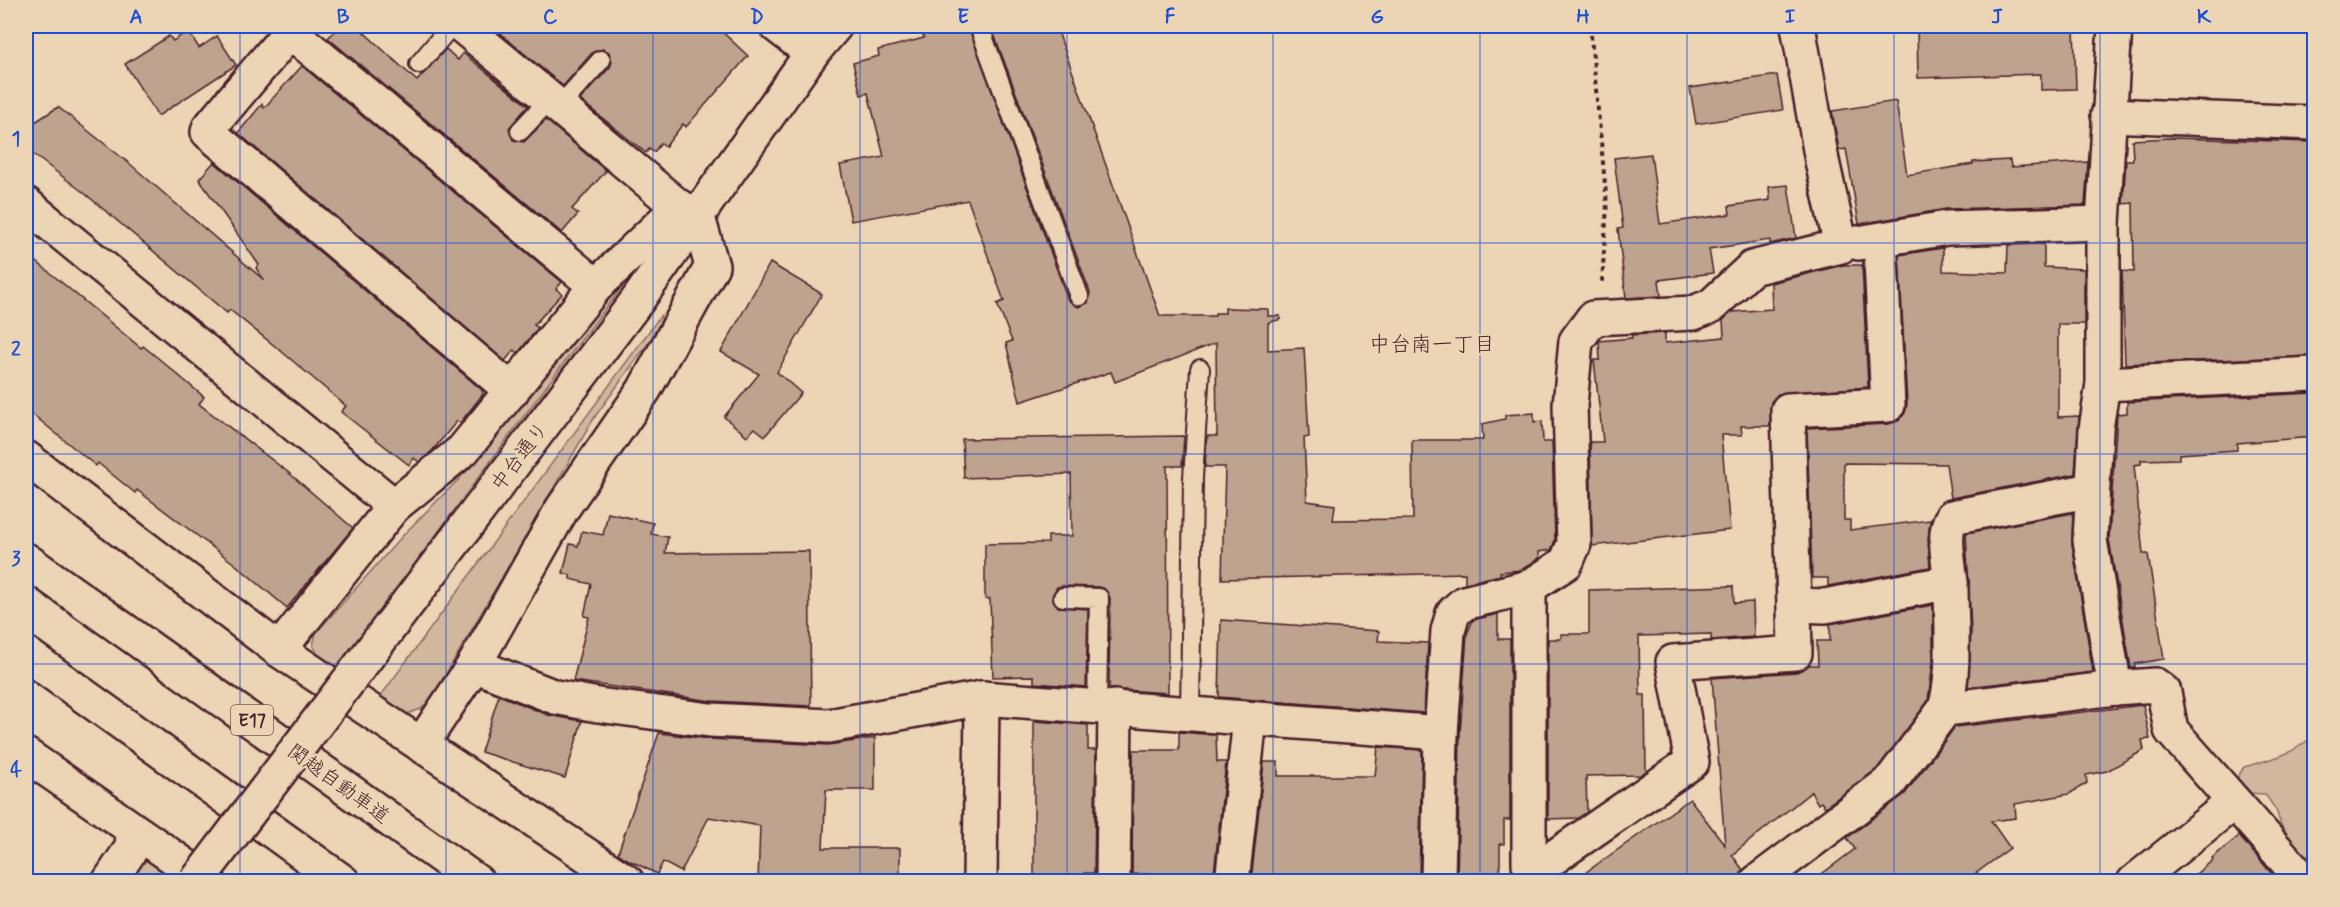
<svg xmlns="http://www.w3.org/2000/svg" width="2340" height="907" font-family="Mynerve,'Klee One',sans-serif">
<style>
.green{fill:#d0b79e;stroke:#8d6b64;stroke-width:1.5}
.building{fill:#bea38e;stroke:#4a1f2b;stroke-width:1.5}
.lines{fill:none;stroke-linecap:round;stroke-linejoin:round}
.lane-casing{stroke:#4a1f2b;stroke-width:22}
.street-casing{stroke:#4a1f2b;stroke-width:38}
.secondary-casing{stroke:#4a1f2b;stroke-width:38}
.highway-casing{stroke:#4a1f2b;stroke-width:38}
.path{stroke:#4a1f2b;stroke-width:4;stroke-dasharray:4.5 4.5;stroke-linecap:butt}
.lane{stroke:#ebd5b4;stroke-width:18}
.street{stroke:#ebd5b4;stroke-width:33}
.secondary{stroke:#ebd5b4;stroke-width:33}
.highway{stroke:#ebd5b4;stroke-width:33}
.secondary-bridge-casing{stroke:#4a1f2b;stroke-width:38;stroke-linecap:butt}
.secondary-bridge{stroke:#ebd5b4;stroke-width:33}
.grid{fill:none;stroke:#1d4ed8;stroke-width:1.5;stroke-opacity:0.55}
.labels{text-anchor:middle;stroke-width:4.5;stroke-linejoin:round;paint-order:stroke}
.shield{fill:#ebd5b4;stroke:#7a5654;stroke-width:1.5}
.shield-label{font-size:18px;font-weight:bold;fill:#4a1f2b}
.street-label{font-size:20px;fill:#4a1f2b;stroke:#ebd5b4}
.neighbourhood-label{font-size:21px;fill:#4a1f2b;stroke:#ebd5b4}
.neatline{fill:none;stroke:#1d4ed8;stroke-width:2}
.grid-label{font-size:20px;text-anchor:middle;font-weight:bold;fill:#1d4ed8}
</style>
<rect width="100%" height="100%" fill="#ebd5b4"/>
<filter id="ink" filterUnits="userSpaceOnUse"><feTurbulence type="fractalNoise" baseFrequency=".0167" numOctaves="2"/><feDisplacementMap in="SourceGraphic" scale="12" xChannelSelector="R" yChannelSelector="G"/><feConvolveMatrix kernelMatrix="1 2 1 2 8 2 1 2 1" color-interpolation-filters="sRGB"/></filter>
<g filter="url(#ink)">
<g class="green">
<path d="M617,286h6c-98,126 -192,255 -286,385l-18,-14 -6,-12 3,-12 89,-100 73,-73z"/>
<polygon points="661,315 661,323 649,342 594,418 434,695 421,709 404,715 377,701"/>
<path d="M2314,735v137l-33,-47 -5,-15 -11,-16 -18,-1 -11,-13 8,-13c29,-9 47,-11 70,-32z"/>
<polygon points="144,857 172,869 164,881 121,882"/>
</g>
<g class="building">
<polygon points="340,26 357,26 417,81 446,49 458,60 463,53 528,106 509,128 513,140 524,142 546,120 606,171 572,209 578,214 562,233 328,38"/>
<polygon points="508,26 716,26 748,56 686,127 683,124 665,147 661,143 654,152 649,149 646,153 580,100 610,67 612,62 609,52 603,49 593,52 563,86 501,34"/>
<polygon points="919,26 968,26 1068,300 1078,307 1088,303 1090,292 991,26 1056,26 1160,316 1215,316 1215,313 1225,313 1225,308 1268,309 1268,316 1280,316 1281,319 1268,323 1268,350 1304,348 1309,437 1304,438 1307,501 1335,505 1333,520 1413,519 1412,440 1483,440 1482,424 1505,419 1505,415 1534,413 1534,422 1542,421 1543,442 1552,442 1555,540 1551,550 1539,552 1539,558 1521,570 1500,572 1501,575 1465,583 1465,573 1222,579 1225,467 1205,467 1207,436 1217,436 1216,343 1115,382 1111,372 1020,402 1006,343 1012,341 997,304 1004,301 968,200 851,221 840,165 884,157 868,93 861,95 853,63 879,56 878,50 924,38"/>
<polygon points="1917,26 2074,26 2076,89 2041,90 2041,74 1918,78"/>
<polygon points="188,31 199,48 217,36 236,65 158,116 125,64 169,36 173,41"/>
<polygon points="302,66 562,282 556,289 562,294 534,325 538,328 518,353 514,350 505,361 238,133 262,104 264,108"/>
<polygon points="1777,75 1783,110 1696,124 1690,88"/>
<polygon points="1896,101 1907,175 1973,164 1973,162 2010,160 2011,167 2088,162 2085,205 1946,209 1859,224 1846,149 1839,150 1832,111"/>
<polygon points="58,107 130,164 264,280 256,268 259,265 199,179 214,162 482,390 483,394 460,423 457,421 432,451 419,462 414,458 409,465 341,412 346,406 281,351 230,310 227,313 83,192 26,149 26,128"/>
<polygon points="2169,138 2314,142 2314,356 2125,364 2122,271 2134,272 2133,203 2123,204 2126,160 2133,160 2132,140"/>
<polygon points="1651,154 1660,224 1730,214 1729,206 1770,200 1769,187 1788,185 1796,238 1770,244 1770,240 1709,249 1713,273 1659,280 1661,296 1626,298 1618,229 1623,228 1614,158"/>
<polygon points="2044,244 2044,267 2084,269 2084,324 2058,324 2058,417 2079,416 2075,474 1951,498 1946,464 1844,463 1844,520 1850,520 1850,530 1930,520 1928,540 1930,567 1828,586 1828,578 1812,578 1807,428 1889,424 1899,420 1905,413 1907,404 1899,255 1943,248 1943,271 2007,273 2008,245"/>
<polygon points="26,253 141,348 143,346 158,358 204,397 199,404 289,473 353,528 287,608 236,565 137,490 135,493 98,463 96,466 26,409"/>
<polygon points="770,263 822,294 777,372 801,393 765,436 755,428 747,436 724,417 759,374 721,352"/>
<polygon points="1843,265 1862,265 1868,387 1778,394 1771,402 1770,426 1741,426 1742,435 1721,435 1730,530 1592,546 1590,442 1603,442 1594,360 1600,360 1599,341 1632,338 1631,335 1665,333 1665,343 1724,337 1723,320 1732,312 1772,309 1771,283"/>
<polygon points="2314,393 2314,437 2237,443 2237,450 2179,454 2179,459 2141,460 2141,464 2134,465 2143,554 2148,554 2164,659 2135,664 2135,668 2131,668 2109,539 2117,414 2127,413 2127,402"/>
<polygon points="1184,436 1182,466 1167,466 1168,693 1109,689 1110,598 1105,589 1099,587 1063,586 1057,587 1052,596 1058,607 1088,609 1086,687 1034,683 1034,676 993,677 990,599 985,599 985,544 1048,543 1048,536 1072,536 1071,474 964,478 962,439"/>
<polygon points="608,513 653,523 651,534 668,537 665,553 809,551 811,706 712,701 573,681 589,617 584,616 591,584 570,579 570,575 563,573 570,544 578,546 582,531 603,535"/>
<polygon points="2073,513 2072,543 2093,672 1968,687 1971,631 1966,533"/>
<polygon points="1733,586 1734,603 1753,602 1754,637 1711,640 1711,634 1639,636 1640,695 1645,695 1646,771 1640,775 1586,776 1587,812 1578,818 1548,819 1548,639 1561,639 1561,634 1589,634 1589,590"/>
<polygon points="1933,605 1933,662 1928,701 1877,769 1825,807 1821,802 1818,804 1811,792 1732,855 1743,870 1739,882 1572,882 1690,799 1725,845 1712,678 1797,672 1809,665 1818,665 1817,641 1830,641 1830,624"/>
<polygon points="1498,614 1498,639 1510,639 1510,820 1504,820 1504,844 1500,844 1500,882 1457,882 1460,734 1467,634 1473,620"/>
<polygon points="1221,620 1379,631 1378,641 1428,643 1424,713 1219,697"/>
<polygon points="499,695 548,715 582,721 565,778 481,752"/>
<polygon points="2143,705 2150,739 2142,740 2144,750 2107,771 2086,775 2087,783 2069,794 2015,804 2016,818 1991,821 2010,848 1964,882 1811,882 1855,849 1847,838 1905,794 1955,727"/>
<polygon points="1034,721 1088,725 1088,750 1096,750 1094,873 1084,873 1084,882 1034,882"/>
<polygon points="1179,732 1216,735 1217,762 1226,762 1214,874 1132,874 1133,750 1179,750"/>
<polygon points="659,733 709,739 828,745 875,738 875,790 826,790 823,848 900,848 900,882 758,882 760,826 709,817 681,872 663,862 657,874 625,858 618,853"/>
<polygon points="1378,747 1422,750 1419,882 1251,882 1264,762 1278,762 1278,776 1375,776"/>
<polygon points="2239,836 2279,882 2186,882 2213,860 2212,858"/>
</g>
<g class="lines">
<g class="lane-casing">
<g id="lane">
<polyline points="979,26 1079,296"/>
<polyline points="419,64 451,26"/>
<polyline points="559,107 601,60"/>
<polyline points="520,131 550,99"/>
<polyline points="1063,597 1099,598 1097,706"/>
<polyline points="1190,714 1193,478 1200,369"/>
</g>
</g>
<g class="street-casing">
<g id="street">
<polyline points="462,26 679,207"/>
<polyline points="777,26 812,53"/>
<polyline points="2108,115 2314,123"/>
<polyline points="26,204 394,506"/>
<polyline points="1880,240 1888,405 1788,410 1794,605 1825,606 1951,582"/>
<polyline points="1858,243 1947,228 2103,223"/>
<polyline points="2103,384 2314,374"/>
<polyline points="512,391 208,132 209,128 288,34 293,34 596,286"/>
<polyline points="26,458 279,650 627,882"/>
<polyline points="1529,587 1529,864 1537,869 1692,762 1673,662 1795,653 1794,605"/>
<polyline points="279,650 394,506 463,450 596,286 679,207 697,214 712,266 644,390 562,509 474,665 421,745"/>
<polyline points="474,665 555,697 598,705 710,720 829,726 982,698 1441,733"/>
<polyline points="2115,688 2155,685 2164,692 2171,730 2305,882"/>
<path d="M1945,709c11,-39 6,-84 6,-124 -1,-21 -10,-50 1,-68l140,-27"/>
<polyline points="26,755 209,882"/>
<polyline points="109,882 131,849 134,832"/>
<polyline points="980,882 982,698"/>
<polyline points="1113,882 1115,707"/>
<polyline points="1232,882 1250,719"/>
<polyline points="1438,882 1441,733 1448,631 1453,613 1464,603 1529,587 1566,563 1574,544 1570,405 1576,341 1593,318 1693,313 1711,306 1752,268 1841,246 1822,161 1798,26"/>
<polyline points="1757,882 1890,782 1945,709 2115,688 2090,540 2096,429 2103,384 2103,223 2115,26"/>
<polyline points="2134,882 2234,802"/>
</g>
</g>
<g class="secondary-casing">
<polyline id="secondary" points="637,301 812,53 835,26"/>
</g>
<g class="highway-casing">
<g id="highway">
<polyline points="26,560 477,882"/>
<polyline points="26,654 343,882"/>
</g>
</g>
<polyline class="path" points="1590,26 1607,205 1602,283"/>
<use href="#lane" class="lane"/>
<use href="#street" class="street"/>
<use href="#secondary" class="secondary"/>
<use href="#highway" class="highway"/>
<g class="secondary-bridge-casing">
<polyline id="secondary-bridge" points="196,882 637,301"/>
</g>
<use href="#secondary-bridge" class="secondary-bridge"/>
</g>
</g>
<path class="grid" d="M240,26v856M446,26v856M653,26v856M860,26v856M1067,26v856M1273,26v856M1480,26v856M1687,26v856M1894,26v856M2100,26v856M26,243h2288M26,454h2288M26,664h2288"/>
<g class="labels">
<rect class="shield" x="231" y="705" width="42" height="30" rx="4.5"/>
<g class="shield-label">
<text x="252" y="726">E17</text>
</g>
<g class="street-label">
<text transform="translate(519 456) rotate(-53)" y="7">中台通り</text>
<text transform="translate(339 783) rotate(36)" y="7">関越自動車道</text>
</g>
<g class="neighbourhood-label">
<text x="1432" y="351">中台南一丁目</text>
</g>
</g>
<rect width="2340" height="907" fill="none" stroke="#ebd5b4" stroke-width="66"/>
<rect x="33" y="33" width="2274" height="841" class="neatline"/>
<g class="grid-label">
<text x="136" y="23">A</text>
<text x="343" y="23">B</text>
<text x="550" y="23">C</text>
<text x="757" y="23">D</text>
<text x="963" y="23">E</text>
<text x="1170" y="23">F</text>
<text x="1377" y="23">G</text>
<text x="1583" y="23">H</text>
<text x="1790" y="23">I</text>
<text x="1997" y="23">J</text>
<text x="2204" y="23">K</text>
<text x="16" y="145">1</text>
<text x="16" y="355">2</text>
<text x="16" y="565">3</text>
<text x="16" y="776">4</text>
</g>
</svg>
